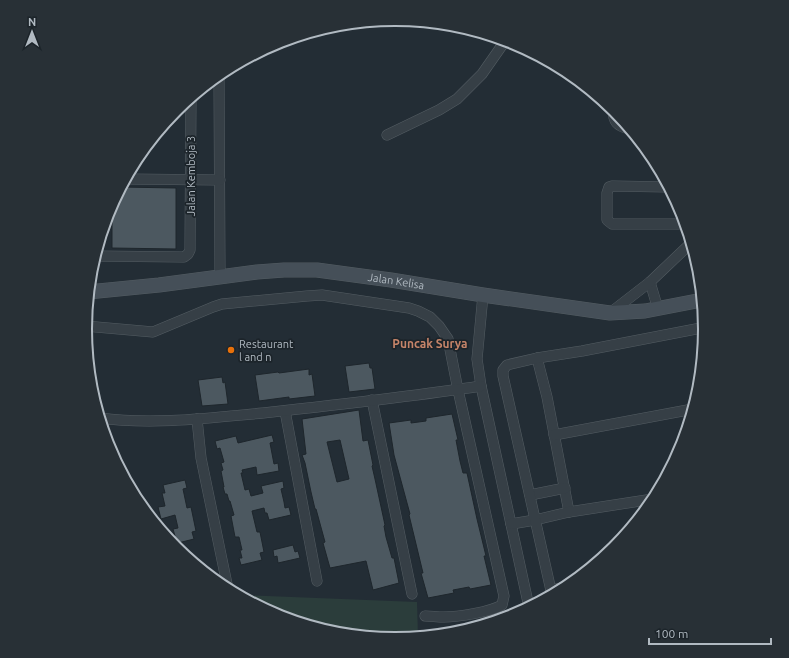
<svg xmlns="http://www.w3.org/2000/svg" width="789" height="658" font-family="Ubuntu,sans-serif">
<style>
.green{fill:#2b3d3b}
.water{fill:#394c5a}
.building{fill:#4c5860;stroke:#1e262c;fill-rule:evenodd}
.lines{fill:none;stroke-linecap:round;stroke-linejoin:round}
.street-casing{stroke:#545d63;stroke-width:11}
.secondary-casing{stroke:#545d63;stroke-width:15}
.street{stroke:#363f46;stroke-width:10}
.secondary{stroke:#454f58;stroke-width:14}
.food-dot{fill:#e8710a;stroke:#1c242a;stroke-width:1.5}
.labels{text-anchor:middle;stroke-width:3.5;stroke-linejoin:round;paint-order:stroke}
.street-label{font-size:11px;fill:#b1bac2;stroke:#1c242a}
.poi-label{font-size:11px;fill:#b1bac2;stroke:#1c242a;text-anchor:start}
.neighbourhood-label{font-size:12px;font-weight:bold;fill:#c58469;stroke:#1c242a}
.rim{fill:none;stroke:#b1bac2;stroke-width:2}
</style>
<rect width="100%" height="100%" fill="#232d35"/>
<polygon class="green" points="239,595 417,602 418,637 394,639 334,633 276,615"/>
<path class="water" d="M172,114h3c-4,13 -8,15 -19,20z"/>
<g class="building">
<polygon points="121,187 176,188 176,249 112,248 112,203"/>
<polygon points="369,363 370,368 372,368 375,389 349,392 345,366"/>
<polygon points="309,369 309,375 312,374 315,396 289,399 289,397 259,401 255,375 278,372 279,373"/>
<polygon points="222,377 223,383 225,382 228,404 202,406 198,380"/>
<path d="M359,410l4,31 5,-1 5,25 -1,1 3,13 10,46 -1,1 2,11 6,21h2l5,25 -26,7 -7,-29 -36,7 -7,-25 2,-1 -9,-33h-1l-4,-17 -6,-29 -3,-8 4,-1 -4,-35zM340,440l9,39 -12,3 -10,-40z"/>
<polygon points="452,414 458,440 456,440 460,461 463,473 467,473 477,519 486,556 484,556 491,585 470,589 469,587 453,590 454,593 428,598 421,573 423,573 409,515 410,514 394,455 389,423 411,420 411,423 426,421 426,418"/>
<polygon points="272,435 274,442 270,443 274,464 278,463 279,471 257,475 256,467 242,470 243,473 241,473 245,490 249,489 251,496 263,493 261,486 283,481 284,488 281,489 284,502 285,508 289,507 291,515 269,520 267,513 265,513 264,508 252,511 257,532 260,532 264,552 260,553 262,560 241,565 239,558 242,558 240,550 242,550 239,537 235,537 231,516 234,515 230,501 229,501 227,494 225,494 223,487 224,487 221,471 223,470 221,463 224,462 220,448 217,449 215,441 236,436 238,443"/>
<polygon points="185,480 187,488 183,489 187,508 191,507 196,531 192,532 194,539 174,544 172,537 175,536 173,529 178,528 175,515 161,519 158,507 165,506 162,493 165,493 163,485"/>
<polygon points="293,545 295,552 298,551 300,558 278,563 277,556 274,557 273,550"/>
</g>
<g class="lines">
<g class="street-casing">
<g id="street">
<polyline points="219,74 220,277"/>
<path d="M613,109c0,13 4,17 16,20"/>
<polyline points="387,135 439,110 457,99 482,74 503,44 505,40"/>
<polyline points="125,179 220,180"/>
<polyline points="668,187 612,186 609,187 607,193 607,220 612,224 685,224"/>
<polyline points="94,256 184,257 188,254 190,250 191,97"/>
<polyline points="650,282 658,309"/>
<polyline points="483,295 477,359 481,386 529,607"/>
<polyline points="610,313 650,282 691,243"/>
<path d="M85,326l68,6 60,-25 9,-3 85,-8 15,-1 87,13 9,3 12,6 9,9 9,13 10,51 46,206 -2,9c-12,7 -44,12 -58,12 -7,0 -13,-1 -19,-1"/>
<polyline points="537,358 547,397 569,512"/>
<polyline points="372,400 412,594"/>
<polyline points="285,411 317,581"/>
<path d="M99,418c55,7 110,0 164,-5 73,-8 146,-16 218,-27"/>
<polyline points="197,419 201,458 227,584"/>
<polyline points="554,435 693,409"/>
<polyline points="530,495 565,488"/>
<polyline points="511,524 535,520 569,512 653,499"/>
<polyline points="551,590 567,587"/>
<polyline points="552,595 503,376 503,370 507,365 537,358 582,351 701,328 704,328"/>
</g>
</g>
<g class="secondary-casing">
<g id="secondary">
<path id="s1" d="M88,292l71,-7 98,-13 27,-2h33l74,10 92,15 127,18 35,-2 57,-11"/>
</g>
</g>
<use href="#street" class="street"/>
<use href="#secondary" class="secondary"/>
</g>
<circle class="food-dot" cx="231" cy="350" r="4"/>
<g class="labels">
<g class="street-label">
<text transform="translate(191 176) rotate(-90)" y="4">Jalan Kemboja 3</text>
<text dy="4" stroke="none"><textPath href="#s1" startOffset="310">Jalan Kelisa</textPath></text>
</g>
<g class="poi-label">
<text x="239" y="348">Restaurant<tspan x="239" dy="13">l and n</tspan></text>
</g>
<g class="neighbourhood-label">
<text x="430" y="348">Puncak Surya</text>
</g>
</g>
<path d="M0 0H789V658H0ZM92 329a303 303 0 1 1 606 0a303 303 0 1 1-606 0Z" fill="#283036" fill-rule="evenodd"/>
<path class="rim" d="M92 329a303 303 0 1 1 606 0a303 303 0 1 1-606 0Z"/>
<g transform="translate(32 32)" stroke="#1c242a" stroke-width="3" paint-order="stroke">
<path d="M0-3L7 15L0 10L-7 15Z" fill="#b1bac2"/>
<text y="-6" font-size="11" font-weight="bold" text-anchor="middle" fill="#b1bac2">N</text>
</g>
<path d="M649 638v6h122v-6" fill="none" stroke="#b1bac2" stroke-width="2"/>
<text x="655" y="638" font-size="12" fill="#b1bac2" stroke="#1c242a" stroke-width="3" paint-order="stroke">100 m</text>
</svg>
